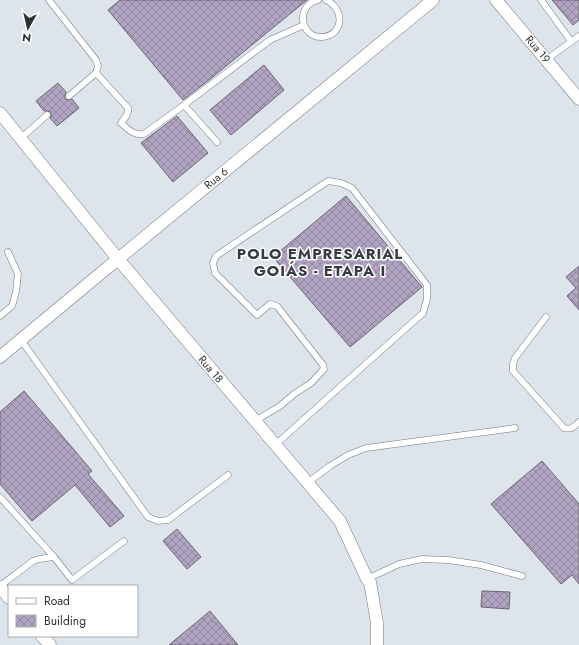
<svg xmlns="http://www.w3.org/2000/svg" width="579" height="645" font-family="Jost,sans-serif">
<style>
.building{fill:url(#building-cross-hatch);stroke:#69666e}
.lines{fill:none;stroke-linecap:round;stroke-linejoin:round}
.service-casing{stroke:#72797f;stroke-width:7}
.minor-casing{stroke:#72797f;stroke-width:13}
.service{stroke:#fff;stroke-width:6}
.minor{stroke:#fff;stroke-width:12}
.labels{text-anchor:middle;stroke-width:3;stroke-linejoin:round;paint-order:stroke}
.street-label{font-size:11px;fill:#2d2f32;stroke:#fff}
.district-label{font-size:15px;font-weight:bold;letter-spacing:1px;fill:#363c42;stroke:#fff}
</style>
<defs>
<pattern id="building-cross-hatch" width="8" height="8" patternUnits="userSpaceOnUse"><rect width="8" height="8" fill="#b1a4c3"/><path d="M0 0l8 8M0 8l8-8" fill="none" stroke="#90869f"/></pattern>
</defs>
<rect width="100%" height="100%" fill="#dde4eb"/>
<g class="building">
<polygon points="120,0 307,0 209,80 183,100 108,10"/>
<polygon points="552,0 579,0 579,20 573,25"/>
<polygon points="264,65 284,90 231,135 210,110"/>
<polygon points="58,83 66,92 65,95 65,99 68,100 72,99 79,108 57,126 50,118 51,116 51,112 48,111 44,111 36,101"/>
<polygon points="177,116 208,153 173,182 141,143"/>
<polygon points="346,196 422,287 350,347 273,257"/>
<polygon points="579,266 579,310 567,296 576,288 566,277"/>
<polygon points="24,391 92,471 88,474 124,516 110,527 75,485 32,521 0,484 0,412"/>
<polygon points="542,461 579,504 579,584 572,575 561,584 491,504"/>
<polygon points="177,529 201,557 187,569 163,541"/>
<polygon points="482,591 510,592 509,609 481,607"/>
<polygon points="210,611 238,645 169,645"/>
</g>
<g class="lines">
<g class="service-casing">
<g id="service">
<polyline points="49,0 96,60 98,66 96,73 69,96"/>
<path d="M318,0c-23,5 -18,38 4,37 21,-1 24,-28 4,-37"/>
<polyline points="541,0 571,41"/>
<polyline points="546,60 579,36"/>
<path d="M96,73l32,35c1,6 -3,10 -7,15 7,6 13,13 23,11l40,-29 33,37"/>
<polyline points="184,105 270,40 304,25"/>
<polyline points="20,139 47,115"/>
<polyline points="0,316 12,306 16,292 18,274 8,252"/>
<path d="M546,317l-31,41 -2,6v7l51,57c8,2 9,-1 15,-6"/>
<polyline points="21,340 148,517 158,521 168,520 228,475"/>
<polyline points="255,421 280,406 294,394 311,383 324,369 323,365 277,306 270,304 257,315 215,273 213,263 216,256 328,181 341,183 352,188 427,285 427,299 423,313 275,445"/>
<polyline points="307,483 330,466 348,455 366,448 515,428"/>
<polyline points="0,497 54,557 72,580 124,541"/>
<polyline points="367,579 399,564 422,559 448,560 481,565 522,576"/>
<polyline points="0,586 33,561 39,559 54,557"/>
</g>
</g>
<g class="minor-casing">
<g id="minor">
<polyline points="496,0 579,99"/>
<polyline points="0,113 118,259 340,521 367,579 370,582 377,623 377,645"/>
<polyline points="0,357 95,278 433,0"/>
<polyline points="0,587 9,598"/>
<polyline points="42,636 50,645"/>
</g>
</g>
<use href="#service" class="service"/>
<use href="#minor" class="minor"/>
</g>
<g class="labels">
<g class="street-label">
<text transform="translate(538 49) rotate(50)" y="4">Rua 19</text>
<text transform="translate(216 178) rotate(-39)" y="4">Rua 6</text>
<text transform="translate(211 369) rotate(50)" y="4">Rua 18</text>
</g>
<g class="district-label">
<text x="320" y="259">POLO EMPRESARIAL<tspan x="320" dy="17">GOIÁS - ETAPA I</tspan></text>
</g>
</g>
<rect x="8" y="585" width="130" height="52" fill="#ffffff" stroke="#abacad"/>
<rect x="16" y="598" width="20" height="6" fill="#ffffff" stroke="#abacad"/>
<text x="44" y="605" font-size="12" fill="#2d2f32">Road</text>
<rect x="16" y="615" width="20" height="12" fill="url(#building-cross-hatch)" stroke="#abacad"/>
<text x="44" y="625" font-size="12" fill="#2d2f32">Building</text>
<g transform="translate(28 28) rotate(188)" stroke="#ffffff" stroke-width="3" paint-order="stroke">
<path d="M0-3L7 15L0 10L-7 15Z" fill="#2d2f32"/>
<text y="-6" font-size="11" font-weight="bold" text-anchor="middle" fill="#2d2f32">N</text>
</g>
</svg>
